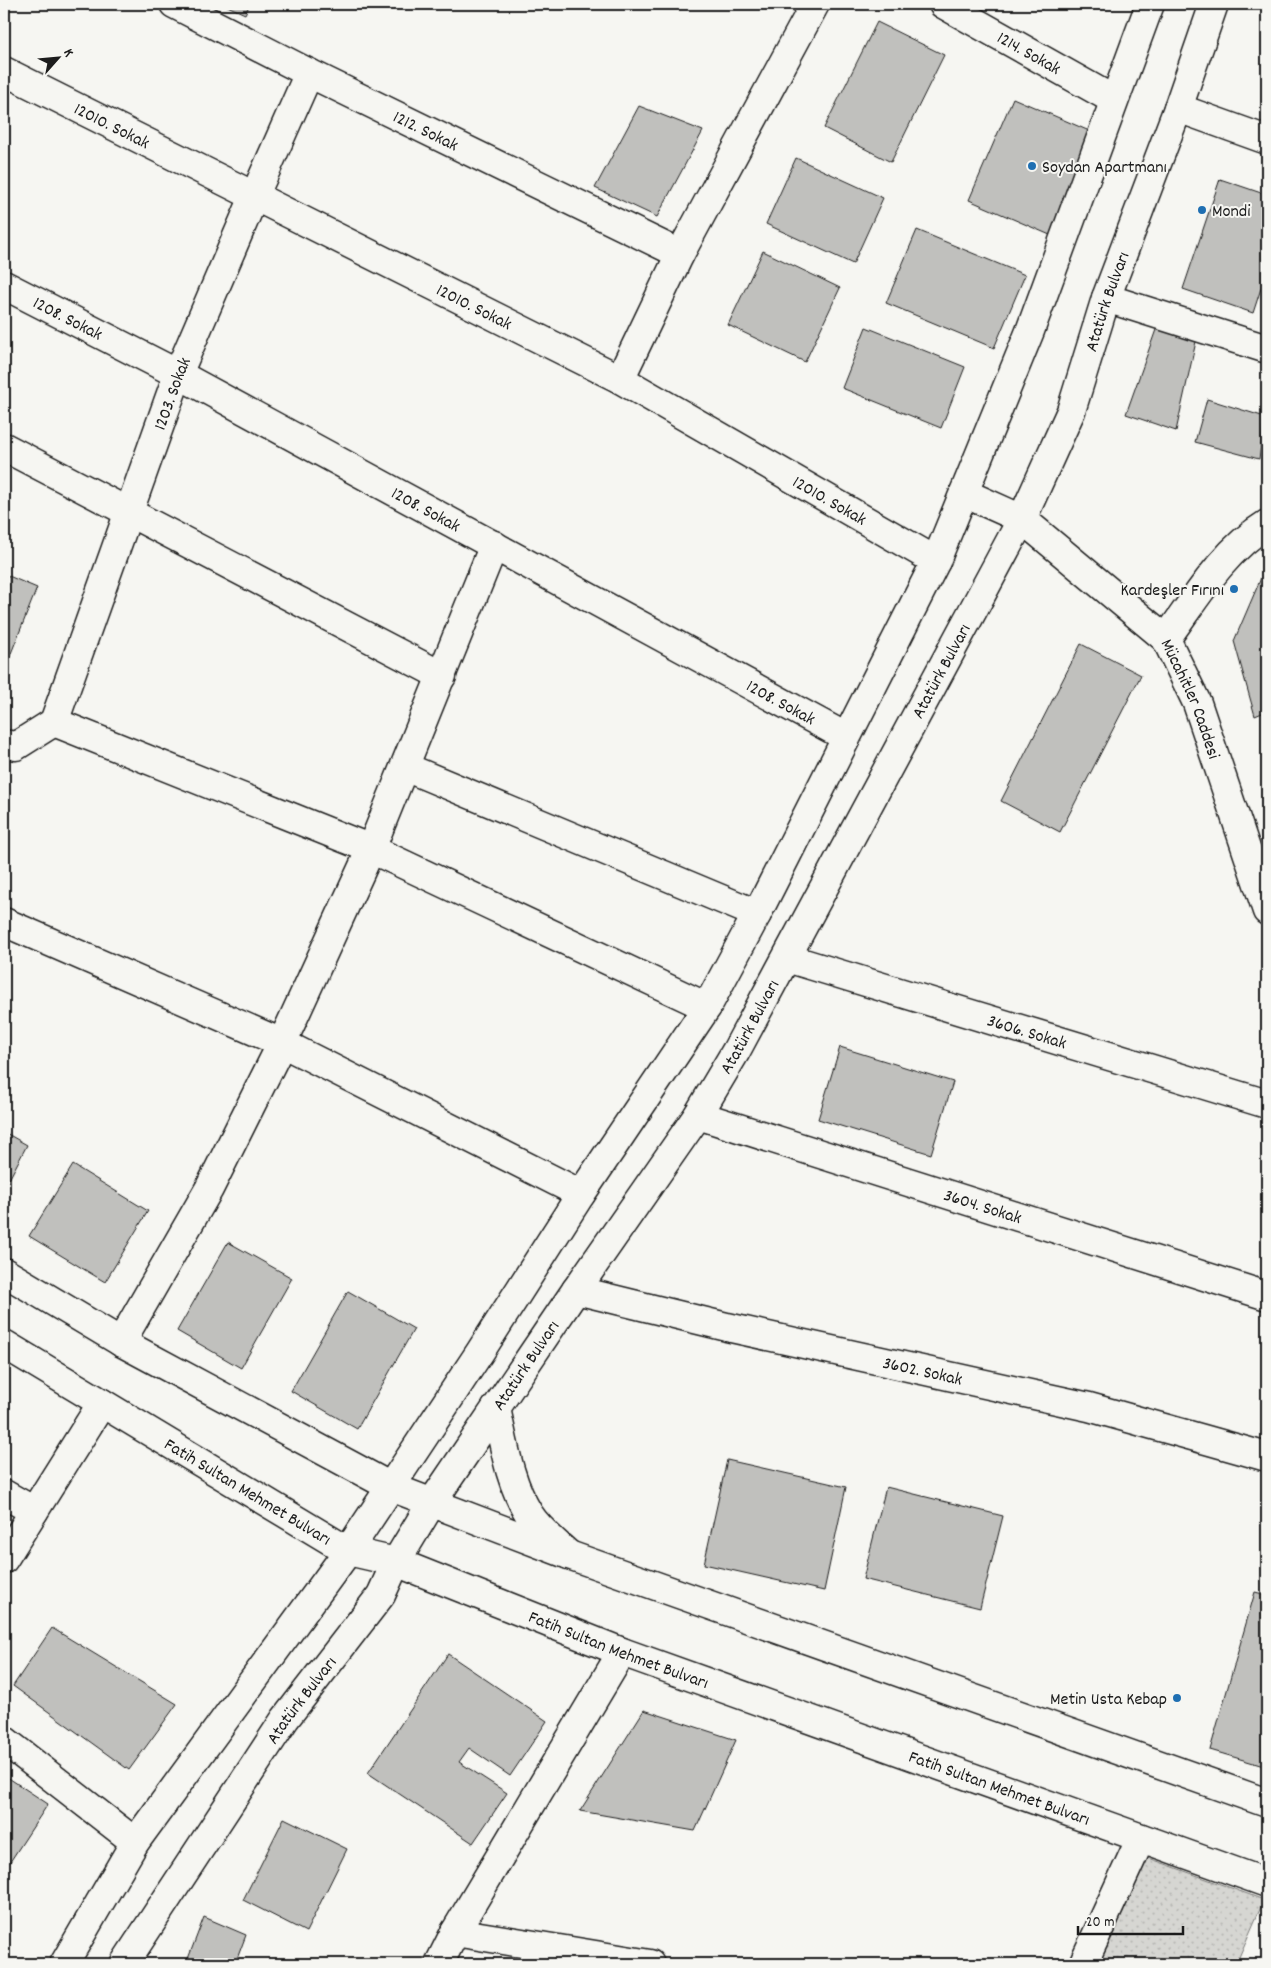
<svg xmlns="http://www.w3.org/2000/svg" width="1271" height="1968" font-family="Dekko,sans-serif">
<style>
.park{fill:url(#park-dots);stroke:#797977}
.building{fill:#c0c0bd;stroke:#1c1c1c}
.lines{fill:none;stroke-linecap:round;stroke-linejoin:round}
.minor-casing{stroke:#1c1c1c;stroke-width:31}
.major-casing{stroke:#1c1c1c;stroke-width:31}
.minor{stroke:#f6f6f2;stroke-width:28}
.major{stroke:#f6f6f2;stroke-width:28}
.poi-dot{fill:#1f6fb2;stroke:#f6f6f2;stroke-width:2}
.labels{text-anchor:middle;stroke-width:4;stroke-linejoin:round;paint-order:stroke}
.street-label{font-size:18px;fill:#1c1c1c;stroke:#f6f6f2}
.poi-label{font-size:18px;fill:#1c1c1c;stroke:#f6f6f2;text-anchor:start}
</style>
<defs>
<pattern id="park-dots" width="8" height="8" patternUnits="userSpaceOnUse" patternTransform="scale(1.25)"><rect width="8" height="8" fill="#d6d6d2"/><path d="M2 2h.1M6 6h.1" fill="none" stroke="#b7b7b4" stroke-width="1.8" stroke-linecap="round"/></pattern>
</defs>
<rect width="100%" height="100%" fill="#f6f6f2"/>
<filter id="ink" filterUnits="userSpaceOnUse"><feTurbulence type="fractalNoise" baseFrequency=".02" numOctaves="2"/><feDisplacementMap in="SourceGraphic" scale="10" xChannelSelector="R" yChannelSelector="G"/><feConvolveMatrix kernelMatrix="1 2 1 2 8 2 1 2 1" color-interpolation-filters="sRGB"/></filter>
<g filter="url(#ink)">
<polygon class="park" points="1135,1853 1264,1900 1236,1964 1086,1964"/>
<g class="building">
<polygon points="223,4 250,4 245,14"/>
<polygon points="877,22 944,55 891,162 824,128"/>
<polygon points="1013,98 1094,133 1050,235 969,200"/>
<polygon points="639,106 703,131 657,217 595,188"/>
<polygon points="796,158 883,198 853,264 766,224"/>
<polygon points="1220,179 1267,195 1267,270 1253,313 1183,289"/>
<polygon points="917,230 1025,275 994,348 886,303"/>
<polygon points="763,251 840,288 805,362 728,325"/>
<polygon points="1158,324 1197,337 1176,431 1126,414"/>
<polygon points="866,327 965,367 941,428 842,388"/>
<polygon points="1207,399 1265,417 1259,459 1195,442"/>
<polygon points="1267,564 1267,711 1255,716 1234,641"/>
<polygon points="4,574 37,588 4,671"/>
<polygon points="1081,644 1141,675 1060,832 1001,801"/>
<polygon points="840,1047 953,1082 931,1154 818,1119"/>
<polygon points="4,1132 27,1145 4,1189"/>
<polygon points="73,1165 148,1211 105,1282 29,1236"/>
<polygon points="228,1242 292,1278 241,1368 177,1331"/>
<polygon points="348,1291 414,1329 357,1429 291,1391"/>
<polygon points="727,1460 846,1487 824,1591 704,1564"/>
<polygon points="886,1487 1003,1516 980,1608 863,1579"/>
<polygon points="1255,1592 1267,1595 1267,1767 1210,1750"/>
<polygon points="52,1628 177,1704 129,1770 13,1686"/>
<polygon points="448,1654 547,1721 510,1776 469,1748 459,1762 507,1793 473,1843 368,1773"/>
<polygon points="644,1710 736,1740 695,1831 580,1811"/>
<polygon points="4,1775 48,1804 4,1871"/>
<polygon points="284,1818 347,1849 306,1932 243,1900"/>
<polygon points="204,1917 246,1935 235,1964 186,1964"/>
</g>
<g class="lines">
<g class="minor-casing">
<g id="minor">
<path id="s1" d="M174,4l135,69 371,181"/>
<path id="s2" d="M943,4l171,96"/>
<path id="s3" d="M4,71l616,308 316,182"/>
<polyline points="1178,108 1267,140"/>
<path id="s4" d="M4,285l174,89 668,363"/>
<polyline points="1106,298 1267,349"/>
<polyline points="620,379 680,254 815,4"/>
<polyline points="4,447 442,676"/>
<path id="s5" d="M964,493l58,26 144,120 31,64 70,208"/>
<path d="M1166,639c30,-41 57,-88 101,-115"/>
<path id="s6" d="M54,722l124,-348 76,-177 55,-124"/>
<polyline points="54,722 371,849 494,545"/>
<polyline points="4,744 16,746 54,722"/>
<polyline points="405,767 757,914"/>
<polyline points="4,922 282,1043 581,1194"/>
<path id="s7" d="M787,958l480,146"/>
<path id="s8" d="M698,1115l569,181"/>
<polyline points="4,1272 121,1342 391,1487 569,1555 1267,1803"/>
<path id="s9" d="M576,1290l151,37 362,80 178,50"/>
<polyline points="121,1342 209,1189 282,1043 371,849 707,1007"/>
<path id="s10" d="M4,1344l344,207 48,11 226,90 645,231"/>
<polyline points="4,1494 34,1511"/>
<polyline points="4,1559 102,1403"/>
<polyline points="4,1740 135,1842"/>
<polyline points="455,1932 650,1964"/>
<polyline points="439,1964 455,1932 622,1652"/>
<polyline points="1083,1964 1141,1838"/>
</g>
</g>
<g class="major-casing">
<g id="major">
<path d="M496,1408c8,36 13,74 33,106 10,16 26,28 40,41"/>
<polyline points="64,1964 135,1842 348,1551 480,1352 581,1194 707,1007 757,914 936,561 1030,331 1150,4"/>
<path id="s11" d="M124,1964l161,-245 96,-124 15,-33 35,-58 145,-214 122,-175 38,-64 286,-532 49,-108 35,-113 72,-190 36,-104"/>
</g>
</g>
<use href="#minor" class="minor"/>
<use href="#major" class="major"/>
</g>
</g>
<g class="poi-dot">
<circle cx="1032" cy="166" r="5"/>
<circle cx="1202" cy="210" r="5"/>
<circle cx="1234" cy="589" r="5"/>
<circle cx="1177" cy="1698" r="5"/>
</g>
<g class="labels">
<g class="street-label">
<text dy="6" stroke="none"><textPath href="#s2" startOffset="99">1214. Sokak</textPath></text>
<text dy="6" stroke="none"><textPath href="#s3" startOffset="121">12010. Sokak</textPath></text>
<text dy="6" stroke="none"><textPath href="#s1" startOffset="282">1212. Sokak</textPath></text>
<text dy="6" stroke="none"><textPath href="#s11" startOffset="1938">Atatürk Bulvarı</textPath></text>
<text dy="6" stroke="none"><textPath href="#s3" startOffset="526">12010. Sokak</textPath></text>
<text dy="6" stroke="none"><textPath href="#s4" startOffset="72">1208. Sokak</textPath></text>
<text dy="6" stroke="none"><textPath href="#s6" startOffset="349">1203. Sokak</textPath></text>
<text dy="6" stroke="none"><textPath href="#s3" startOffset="931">12010. Sokak</textPath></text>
<text dy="6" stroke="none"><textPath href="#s4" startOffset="478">1208. Sokak</textPath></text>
<text dy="6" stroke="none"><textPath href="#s11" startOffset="1532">Atatürk Bulvarı</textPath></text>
<text dy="6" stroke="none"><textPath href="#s5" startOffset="316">Mücahitler Caddesi</textPath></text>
<text dy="6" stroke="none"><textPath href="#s4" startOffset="882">1208. Sokak</textPath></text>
<text dy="6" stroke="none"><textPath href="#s11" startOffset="1128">Atatürk Bulvarı</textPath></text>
<text dy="6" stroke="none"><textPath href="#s7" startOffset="251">3606. Sokak</textPath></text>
<text dy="6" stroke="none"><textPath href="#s8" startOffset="299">3604. Sokak</textPath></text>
<text dy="6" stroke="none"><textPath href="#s11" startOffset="722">Atatürk Bulvarı</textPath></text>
<text dy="6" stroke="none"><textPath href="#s9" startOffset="356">3602. Sokak</textPath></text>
<text dy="6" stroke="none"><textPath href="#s10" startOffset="285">Fatih Sultan Mehmet Bulvarı</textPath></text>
<text dy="6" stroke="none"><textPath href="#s10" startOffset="690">Fatih Sultan Mehmet Bulvarı</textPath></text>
<text dy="6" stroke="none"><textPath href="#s11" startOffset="318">Atatürk Bulvarı</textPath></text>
<text dy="6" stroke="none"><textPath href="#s10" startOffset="1095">Fatih Sultan Mehmet Bulvarı</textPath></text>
</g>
<g class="poi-label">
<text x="1042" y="172">Soydan Apartmanı</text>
<text x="1212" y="216">Mondi</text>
<text x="1224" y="595" text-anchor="end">Kardeşler Fırını</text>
<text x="1167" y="1704" text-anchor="end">Metin Usta Kebap</text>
</g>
</g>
<rect width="1271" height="1968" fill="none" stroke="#f6f6f2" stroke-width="20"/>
<rect x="10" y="10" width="1251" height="1948" fill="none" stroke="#1c1c1c" stroke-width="2" filter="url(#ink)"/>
<g transform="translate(58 58) rotate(63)" stroke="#f6f6f2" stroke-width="4" paint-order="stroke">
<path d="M0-4L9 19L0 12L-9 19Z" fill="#1c1c1c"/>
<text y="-8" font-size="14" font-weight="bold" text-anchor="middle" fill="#1c1c1c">K</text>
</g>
<path d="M1078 1926v8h105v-8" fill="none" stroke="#1c1c1c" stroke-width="2.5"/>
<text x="1086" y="1926" font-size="15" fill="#1c1c1c" stroke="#f6f6f2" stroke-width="4" paint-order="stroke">20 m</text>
</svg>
